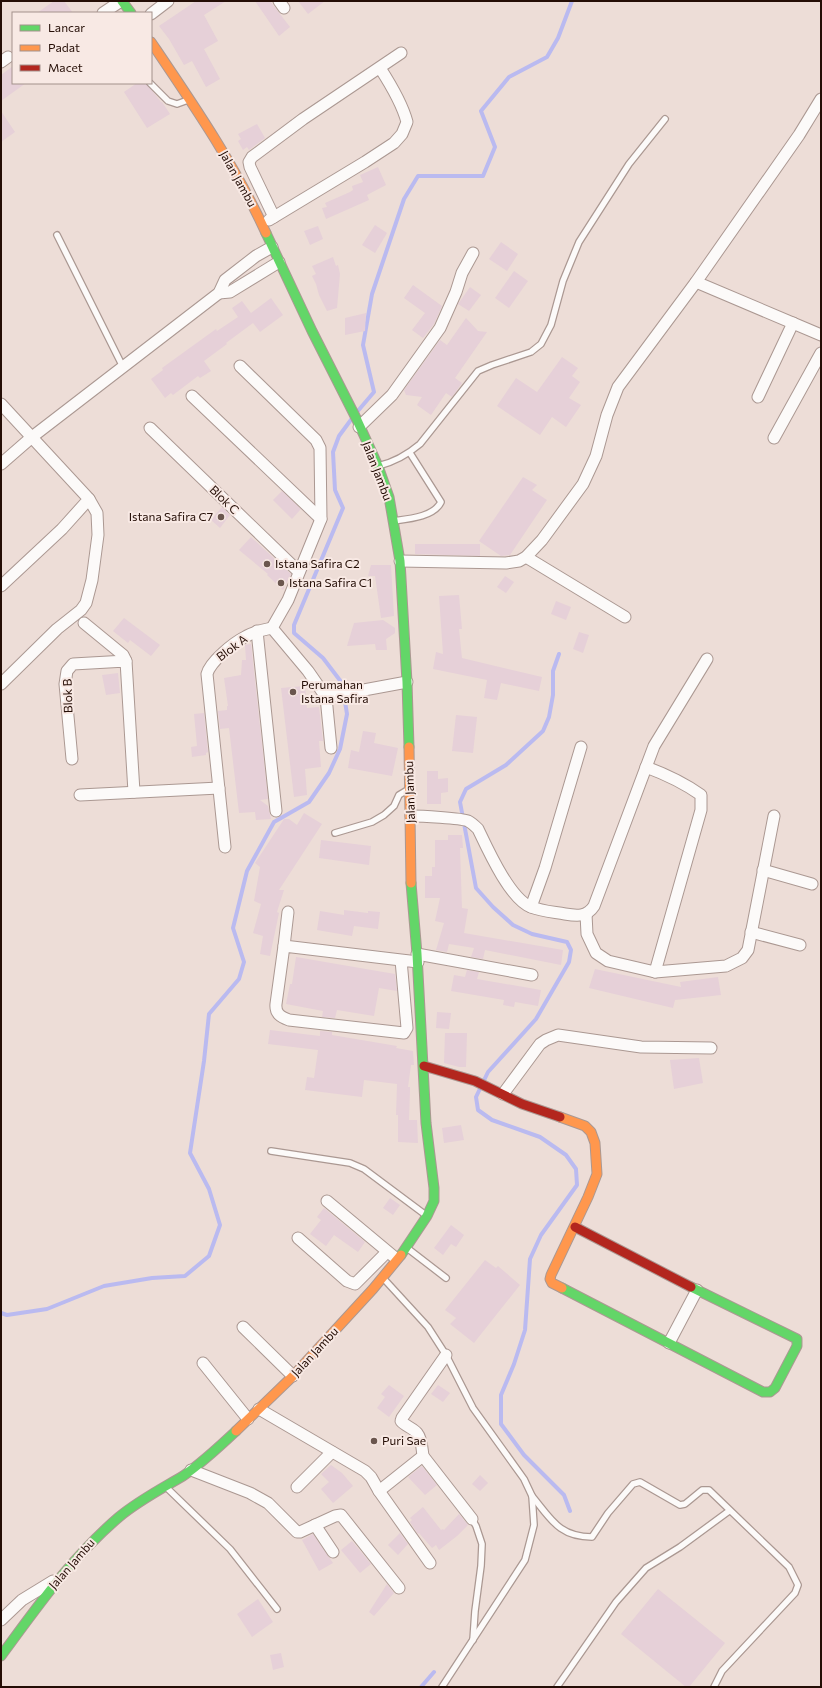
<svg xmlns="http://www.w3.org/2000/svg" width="822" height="1688" font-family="Commissioner,sans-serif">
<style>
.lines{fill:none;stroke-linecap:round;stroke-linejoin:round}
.stream{stroke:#babaf0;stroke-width:4}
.building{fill:#e6d0d8}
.lane-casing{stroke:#ab9892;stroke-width:8}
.street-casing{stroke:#ab9892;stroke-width:13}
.fast-casing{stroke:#ab9892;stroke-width:11}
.slow-casing{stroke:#ab9892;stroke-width:11}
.jam-casing{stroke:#ab9892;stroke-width:11}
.lane{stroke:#fcfaf9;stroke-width:5.5}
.street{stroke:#fcfaf9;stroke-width:11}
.fast{stroke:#63d668;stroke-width:9}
.slow{stroke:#ff974d;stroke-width:9}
.jam{stroke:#b3261e;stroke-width:9}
.poi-dot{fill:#6a564e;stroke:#f8e9e4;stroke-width:1.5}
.labels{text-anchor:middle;stroke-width:4;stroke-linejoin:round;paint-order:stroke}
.street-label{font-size:12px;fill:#240d05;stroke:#f8e9e4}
.poi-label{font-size:12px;fill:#240d05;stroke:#f8e9e4;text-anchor:start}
</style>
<rect width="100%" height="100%" fill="#edddd7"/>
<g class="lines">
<g class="stream">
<polyline points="357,412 374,392 363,345 372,294 404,199 418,176 483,176 495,147 481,111 509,77 547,57 558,38 572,1"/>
<polyline points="559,654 553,671 553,695 549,717 543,731 506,765 466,789 460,802 476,888 493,907 513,925 532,934 567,942 571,950 569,962 536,1019 488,1072 476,1097 478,1110 492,1120 540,1137 566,1155 576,1169 577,1185 541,1235 530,1259 525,1330 514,1364 501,1395 501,1424 524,1455 564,1495 570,1511"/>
<polyline points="1,1313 7,1315 47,1309 104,1286 152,1278 185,1276 209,1256 220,1225 209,1189 190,1153 204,1061 209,1014 239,979 244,962 233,928 247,871 274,822 309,802 329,773 340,749 347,714 342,683 323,658 294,633 294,625 343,508 335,490 333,452 339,436 353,417"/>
<polyline points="421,1687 434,1672"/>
</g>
</g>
<g class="building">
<polygon points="54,1 64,1 73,13 37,13"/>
<polygon points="196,1 226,1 204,15 218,41 204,49 220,79 206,87 192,61 184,65 169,39 159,26"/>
<polygon points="255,1 270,1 290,27 279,36"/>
<polygon points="298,1 325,1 308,14"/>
<polygon points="13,66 13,83 26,83 1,101 1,75"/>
<polygon points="137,83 146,83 161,102 162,102 170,114 147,128 124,92"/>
<polygon points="1,111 15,132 1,142"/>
<polygon points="257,124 265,138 249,150 247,147 243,150 238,141 241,139 238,134"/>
<polygon points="378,167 386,185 367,195 369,200 326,219 322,208 327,207 325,203 350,192 353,190 352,186 363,182 360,175"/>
<polygon points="375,225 387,233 375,253 362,245"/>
<polygon points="318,226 323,239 310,245 304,231"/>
<polygon points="501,242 518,254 507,271 489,259"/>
<polygon points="333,257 336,266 338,265 340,274 337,308 327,311 319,295 316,284 312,276 316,274 312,266"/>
<polygon points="514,271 528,281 509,308 495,298"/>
<polygon points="413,285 442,306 434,324 423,338 412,330 425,313 404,298"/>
<polygon points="470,287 481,295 469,311 458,304"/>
<polygon points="271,298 283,315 260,332 253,323 226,343 227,344 204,361 211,371 200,378 198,376 173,395 171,393 165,398 151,379 163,370 162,368 216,329 217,331 238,317 232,308 242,301 251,313"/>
<polygon points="366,313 365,331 345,335 345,318"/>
<polygon points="466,318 478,331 487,332 455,378 462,383 452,397 446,393 431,415 417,405 422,397 406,395 404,390 440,340 447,345"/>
<polygon points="562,357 578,368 572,376 580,382 569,398 581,405 566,427 552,417 540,435 497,406 516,378 537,392"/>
<polygon points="523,477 537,485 532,490 547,500 510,555 501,556 479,541"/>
<polygon points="282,491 301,509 292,519 273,500"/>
<polygon points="222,507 230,515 220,528 211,520"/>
<polygon points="251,537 291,574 283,590 267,575 268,574 239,550"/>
<polygon points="415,544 480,544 480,556 415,554"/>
<polygon points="371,565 391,565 394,616 381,618 375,576 368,576"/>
<polygon points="505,576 514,582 506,593 497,587"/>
<polygon points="459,595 462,629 459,629 462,658 542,677 539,691 501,683 497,700 484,698 487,680 433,669 436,652 443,654 439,596"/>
<polygon points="556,601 571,607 566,620 551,614"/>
<polygon points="124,618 160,645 151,656 130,640 128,643 113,631"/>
<polygon points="383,620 395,628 395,633 386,639 387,650 376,650 375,644 347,646 354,623"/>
<polygon points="579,632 589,635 583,653 573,649"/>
<polygon points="251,644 268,799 260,800 268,806 271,819 256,820 255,812 239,813 229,728 220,729 218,711 227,710 227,706 228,706 224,678 241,675 242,660 246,660 245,645"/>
<polygon points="118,673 120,693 106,695 102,675"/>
<polygon points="305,686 307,708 319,707 323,741 319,741 321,767 305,769 307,795 294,797 281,688"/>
<polygon points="204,713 208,752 206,753 206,755 192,757 191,747 197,746 194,714"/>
<polygon points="456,715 477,717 473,753 452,751"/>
<polygon points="363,731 376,733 374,743 398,748 392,776 348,768 351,750 359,752"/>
<polygon points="427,771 438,771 438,779 448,778 448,792 441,793 441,804 427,804"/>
<polygon points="304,813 322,824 279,890 284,890 277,912 279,913 270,956 260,954 263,936 253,933 261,904 254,901 260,867 255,863 284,819 289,819 297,825"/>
<polygon points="448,835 462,835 463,848 460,848 462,908 468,909 464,933 563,950 561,965 485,950 483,959 471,957 474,948 449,944 447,952 436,950 444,923 435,921 440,898 425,898 425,876 432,876 432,867 435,867 435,840 448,840"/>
<polygon points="321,840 371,846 369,865 319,858"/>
<polygon points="344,910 368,913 368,911 380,912 378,929 354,926 352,936 317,930 320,911 344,915"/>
<polygon points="296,957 395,974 397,991 379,988 374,1016 337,1010 335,1018 322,1017 323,1011 286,1004 290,984 292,984"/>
<polygon points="595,969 681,987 680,982 718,977 721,995 675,1000 673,1008 589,988"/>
<polygon points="467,970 479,972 477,979 541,990 538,1006 515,1002 514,1007 503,1005 504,1000 451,991 454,975 465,977"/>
<polygon points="437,1012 451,1013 449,1029 436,1028"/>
<polygon points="270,1030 320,1036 320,1031 332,1032 332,1035 397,1046 396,1048 413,1051 414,1065 411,1065 408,1087 410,1087 410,1091 409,1120 417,1120 418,1143 398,1142 398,1115 396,1115 397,1084 364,1080 362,1097 305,1090 307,1077 314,1078 318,1050 268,1044"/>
<polygon points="445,1033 467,1033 466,1067 459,1067 444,1063"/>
<polygon points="699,1058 703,1083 674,1089 670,1060"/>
<polygon points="461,1125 464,1140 444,1143 442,1128"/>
<polygon points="390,1198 400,1205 393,1215 383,1208"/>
<polygon points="324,1208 365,1242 358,1252 334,1235 326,1246 310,1234 321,1220 317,1217"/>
<polygon points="451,1225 464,1235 456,1247 451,1244 443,1255 434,1248"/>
<polygon points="485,1260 496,1268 498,1266 520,1285 474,1343 450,1324 456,1318 445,1310"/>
<polygon points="389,1385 404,1396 389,1417 377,1408 385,1397 381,1394"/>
<polygon points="438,1385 450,1393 443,1402 431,1394"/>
<polygon points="331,1465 342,1473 353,1486 333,1503 321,1489 329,1482 321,1474"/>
<polygon points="422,1466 437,1485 425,1495 408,1477"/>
<polygon points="480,1475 488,1483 480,1491 472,1484"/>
<polygon points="423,1507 441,1530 443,1529 444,1530 459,1514 468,1525 457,1536 439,1550 436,1545 432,1548 419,1533 418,1534 410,1522 412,1520 410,1518"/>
<polygon points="400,1533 408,1544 398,1555 388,1545"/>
<polygon points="313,1534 333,1563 319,1571 302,1540"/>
<polygon points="352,1541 371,1564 360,1573 341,1550"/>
<polygon points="387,1584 394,1593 374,1616 369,1612"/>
<polygon points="658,1589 725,1643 689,1687 686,1687 621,1634"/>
<polygon points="258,1599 273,1622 252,1637 237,1614"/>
<polygon points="281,1653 284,1667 273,1670 270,1655"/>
</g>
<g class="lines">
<g class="lane-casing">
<g id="lane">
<polyline points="150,83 168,101 177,104 188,100"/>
<polyline points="57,235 123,367"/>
<path d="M378,466c17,-4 29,-11 42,-22l58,-73 14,-6 39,-13 10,-8 10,-19 12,-44 16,-39 50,-78 36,-45"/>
<path d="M393,521c15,-2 41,-4 48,-19l-31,-49"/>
<polyline points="335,833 372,822 384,815 394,806 399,795 409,789"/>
<polyline points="271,1151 350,1163 364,1169 427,1216"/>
<polyline points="407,1248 446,1278"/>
<polyline points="384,1279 428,1327 446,1355 473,1408 524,1479 532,1496 534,1525 525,1560 442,1687"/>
<polyline points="166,1487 230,1549 277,1609"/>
<path d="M532,1496c19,23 27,41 60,41l16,-24 25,-29 7,-2 40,23 5,-1 17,-14h7l80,77 9,18 -3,8 -73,78 -8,16"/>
<polyline points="472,1519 476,1526 482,1544 481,1566 475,1611 473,1640"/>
<polyline points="557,1687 616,1602 646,1568 680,1547 729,1511"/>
</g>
</g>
<g class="street-casing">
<g id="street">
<polyline points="279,1 284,8"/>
<polyline points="103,13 121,1"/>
<polyline points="151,14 168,1"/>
<polyline points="1,62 8,57"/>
<polyline points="274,217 250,167 249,162 252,157 303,119 401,53"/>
<path d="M269,220l96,-58 29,-19 8,-9 5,-12c-5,-19 -16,-37 -27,-54"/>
<polyline points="696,282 821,335"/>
<polyline points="219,293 230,292 279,262"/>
<polyline points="240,366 316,440 320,448 321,519 288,600 272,628"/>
<polyline points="192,396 321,519"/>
<polyline points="758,397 793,323"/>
<polyline points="1,404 89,499 62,529 1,586"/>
<polyline points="359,427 392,395 440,328 456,292 462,273 473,253"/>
<polyline points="150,428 299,572"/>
<polyline points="774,438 821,353"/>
<polyline points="1,464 32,437 219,293 225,280 256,256 272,247"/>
<polyline points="526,557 625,617"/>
<polyline points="400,561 506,563 519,561 526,557 542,540 583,484 596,456 607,415 618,387 696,282 799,135 821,99"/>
<polyline points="84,623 123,655 126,661"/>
<polyline points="257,631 276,811"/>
<polyline points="1,684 57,629 81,610 86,603 92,580 98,535 97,513 89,499"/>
<polyline points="326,697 407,682"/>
<polyline points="72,759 65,684 67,671 73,664 126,661 134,792"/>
<path d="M646,767c19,7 38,16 55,28v15l-46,162"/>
<polyline points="80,795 219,788"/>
<path d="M411,816c9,0 50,2 57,5 4,2 7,5 10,8 10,21 32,70 53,78 10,4 23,5 34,7 12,2 22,3 29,-8l60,-160 53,-87"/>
<path d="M225,847l-18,-173c3,-12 26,-31 38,-37 8,-5 17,-7 27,-9l36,43 18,26 5,51"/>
<polyline points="763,870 812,884"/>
<polyline points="531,907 545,868 581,747"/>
<polyline points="586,914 587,934 596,953 608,961 655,972 726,966 742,958 748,950 774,816"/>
<polyline points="751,932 800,945"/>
<polyline points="284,946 288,912"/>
<polyline points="417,954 532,975"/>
<path d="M401,960l6,68 -3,5 -115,-13c-8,-3 -14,-6 -13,-16l8,-58 117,14 17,2"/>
<polyline points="503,1094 540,1044 546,1040 558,1035 641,1047 711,1048"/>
<polyline points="327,1201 393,1256"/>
<polyline points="298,1238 347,1281 355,1284 387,1252"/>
<polyline points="243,1327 293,1376"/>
<polyline points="669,1343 697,1290"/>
<polyline points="203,1363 248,1419"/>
<polyline points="259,1409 365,1471 371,1477 379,1491 430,1563"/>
<polyline points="423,1456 472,1519"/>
<polyline points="191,1470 250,1493 268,1503 297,1532 300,1532 335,1516 341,1515 399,1588"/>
<polyline points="297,1487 332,1452"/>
<path d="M379,1491l44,-35c-1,-7 -1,-17 -6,-23 -4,-5 -12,-7 -16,-12l1,-3 44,-63"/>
<polyline points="315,1525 333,1552"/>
<polyline points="1,1620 22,1600 53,1581"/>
</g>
</g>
<g class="fast-casing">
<g id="fast">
<polyline points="122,1 131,13"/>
<polyline points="266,233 312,331 357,420 378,466 389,497 400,561 407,682 409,747"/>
<polyline points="401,1255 427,1216 434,1201 434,1188 426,1123 417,954 411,883"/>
<polyline points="562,1288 763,1392 770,1392 775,1388 797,1346 797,1339 691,1287"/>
<path d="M1,1656c37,-50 70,-98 118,-139 19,-16 42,-28 64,-41 19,-13 36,-29 53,-45"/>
</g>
</g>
<g class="slow-casing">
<g id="slow">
<path d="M151,42c42,62 84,123 115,191"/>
<polyline points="409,747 411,883"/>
<polyline points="560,1117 585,1126 591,1132 595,1143 597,1174 588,1197 551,1275 550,1279 552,1283 562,1288"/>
<polyline points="236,1431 293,1376 373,1289 401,1255"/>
</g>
</g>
<g class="jam-casing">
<g id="jam">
<polyline points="424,1066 475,1081 522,1104 560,1117"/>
<polyline points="575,1227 691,1287"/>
</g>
</g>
<use href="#lane" class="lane"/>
<use href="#street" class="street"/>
<use href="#fast" class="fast"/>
<use href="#slow" class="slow"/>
<use href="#jam" class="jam"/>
</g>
<g class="poi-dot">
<circle cx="221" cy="517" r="4"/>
<circle cx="267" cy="564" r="4"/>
<circle cx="281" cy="583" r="4"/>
<circle cx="293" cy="692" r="4"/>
<circle cx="374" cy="1441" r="4"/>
</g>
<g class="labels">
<g class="street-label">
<text transform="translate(238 179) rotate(61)" y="4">Jalan Jambu</text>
<text transform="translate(377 471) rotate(69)" y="4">Jalan Jambu</text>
<text transform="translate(224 500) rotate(44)" y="4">Blok C</text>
<text transform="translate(232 648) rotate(-37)" y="4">Blok A</text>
<text transform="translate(68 696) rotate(-92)" y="4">Blok B</text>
<text transform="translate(410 792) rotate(-92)" y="4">Jalan Jambu</text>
<text transform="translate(315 1352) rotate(-47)" y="4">Jalan Jambu</text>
<text transform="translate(72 1564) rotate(-49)" y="4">Jalan Jambu</text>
</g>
<g class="poi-label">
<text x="213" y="521" text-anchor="end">Istana Safira C7</text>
<text x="275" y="568">Istana Safira C2</text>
<text x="289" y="587">Istana Safira C1</text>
<text x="301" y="689">Perumahan<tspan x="301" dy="14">Istana Safira</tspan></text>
<text x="382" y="1445">Puri Sae</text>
</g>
</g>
<rect width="822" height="1688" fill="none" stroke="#240d05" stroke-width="4"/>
<rect x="12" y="12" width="140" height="72" fill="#f8e9e4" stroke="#a3918b"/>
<rect x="20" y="25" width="20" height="6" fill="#63d668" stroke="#a3918b"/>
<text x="48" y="32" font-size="12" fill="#240d05">Lancar</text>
<rect x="20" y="45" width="20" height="6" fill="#ff974d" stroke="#a3918b"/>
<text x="48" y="52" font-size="12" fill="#240d05">Padat</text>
<rect x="20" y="65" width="20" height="6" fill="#b3261e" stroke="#a3918b"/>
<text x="48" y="72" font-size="12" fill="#240d05">Macet</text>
</svg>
